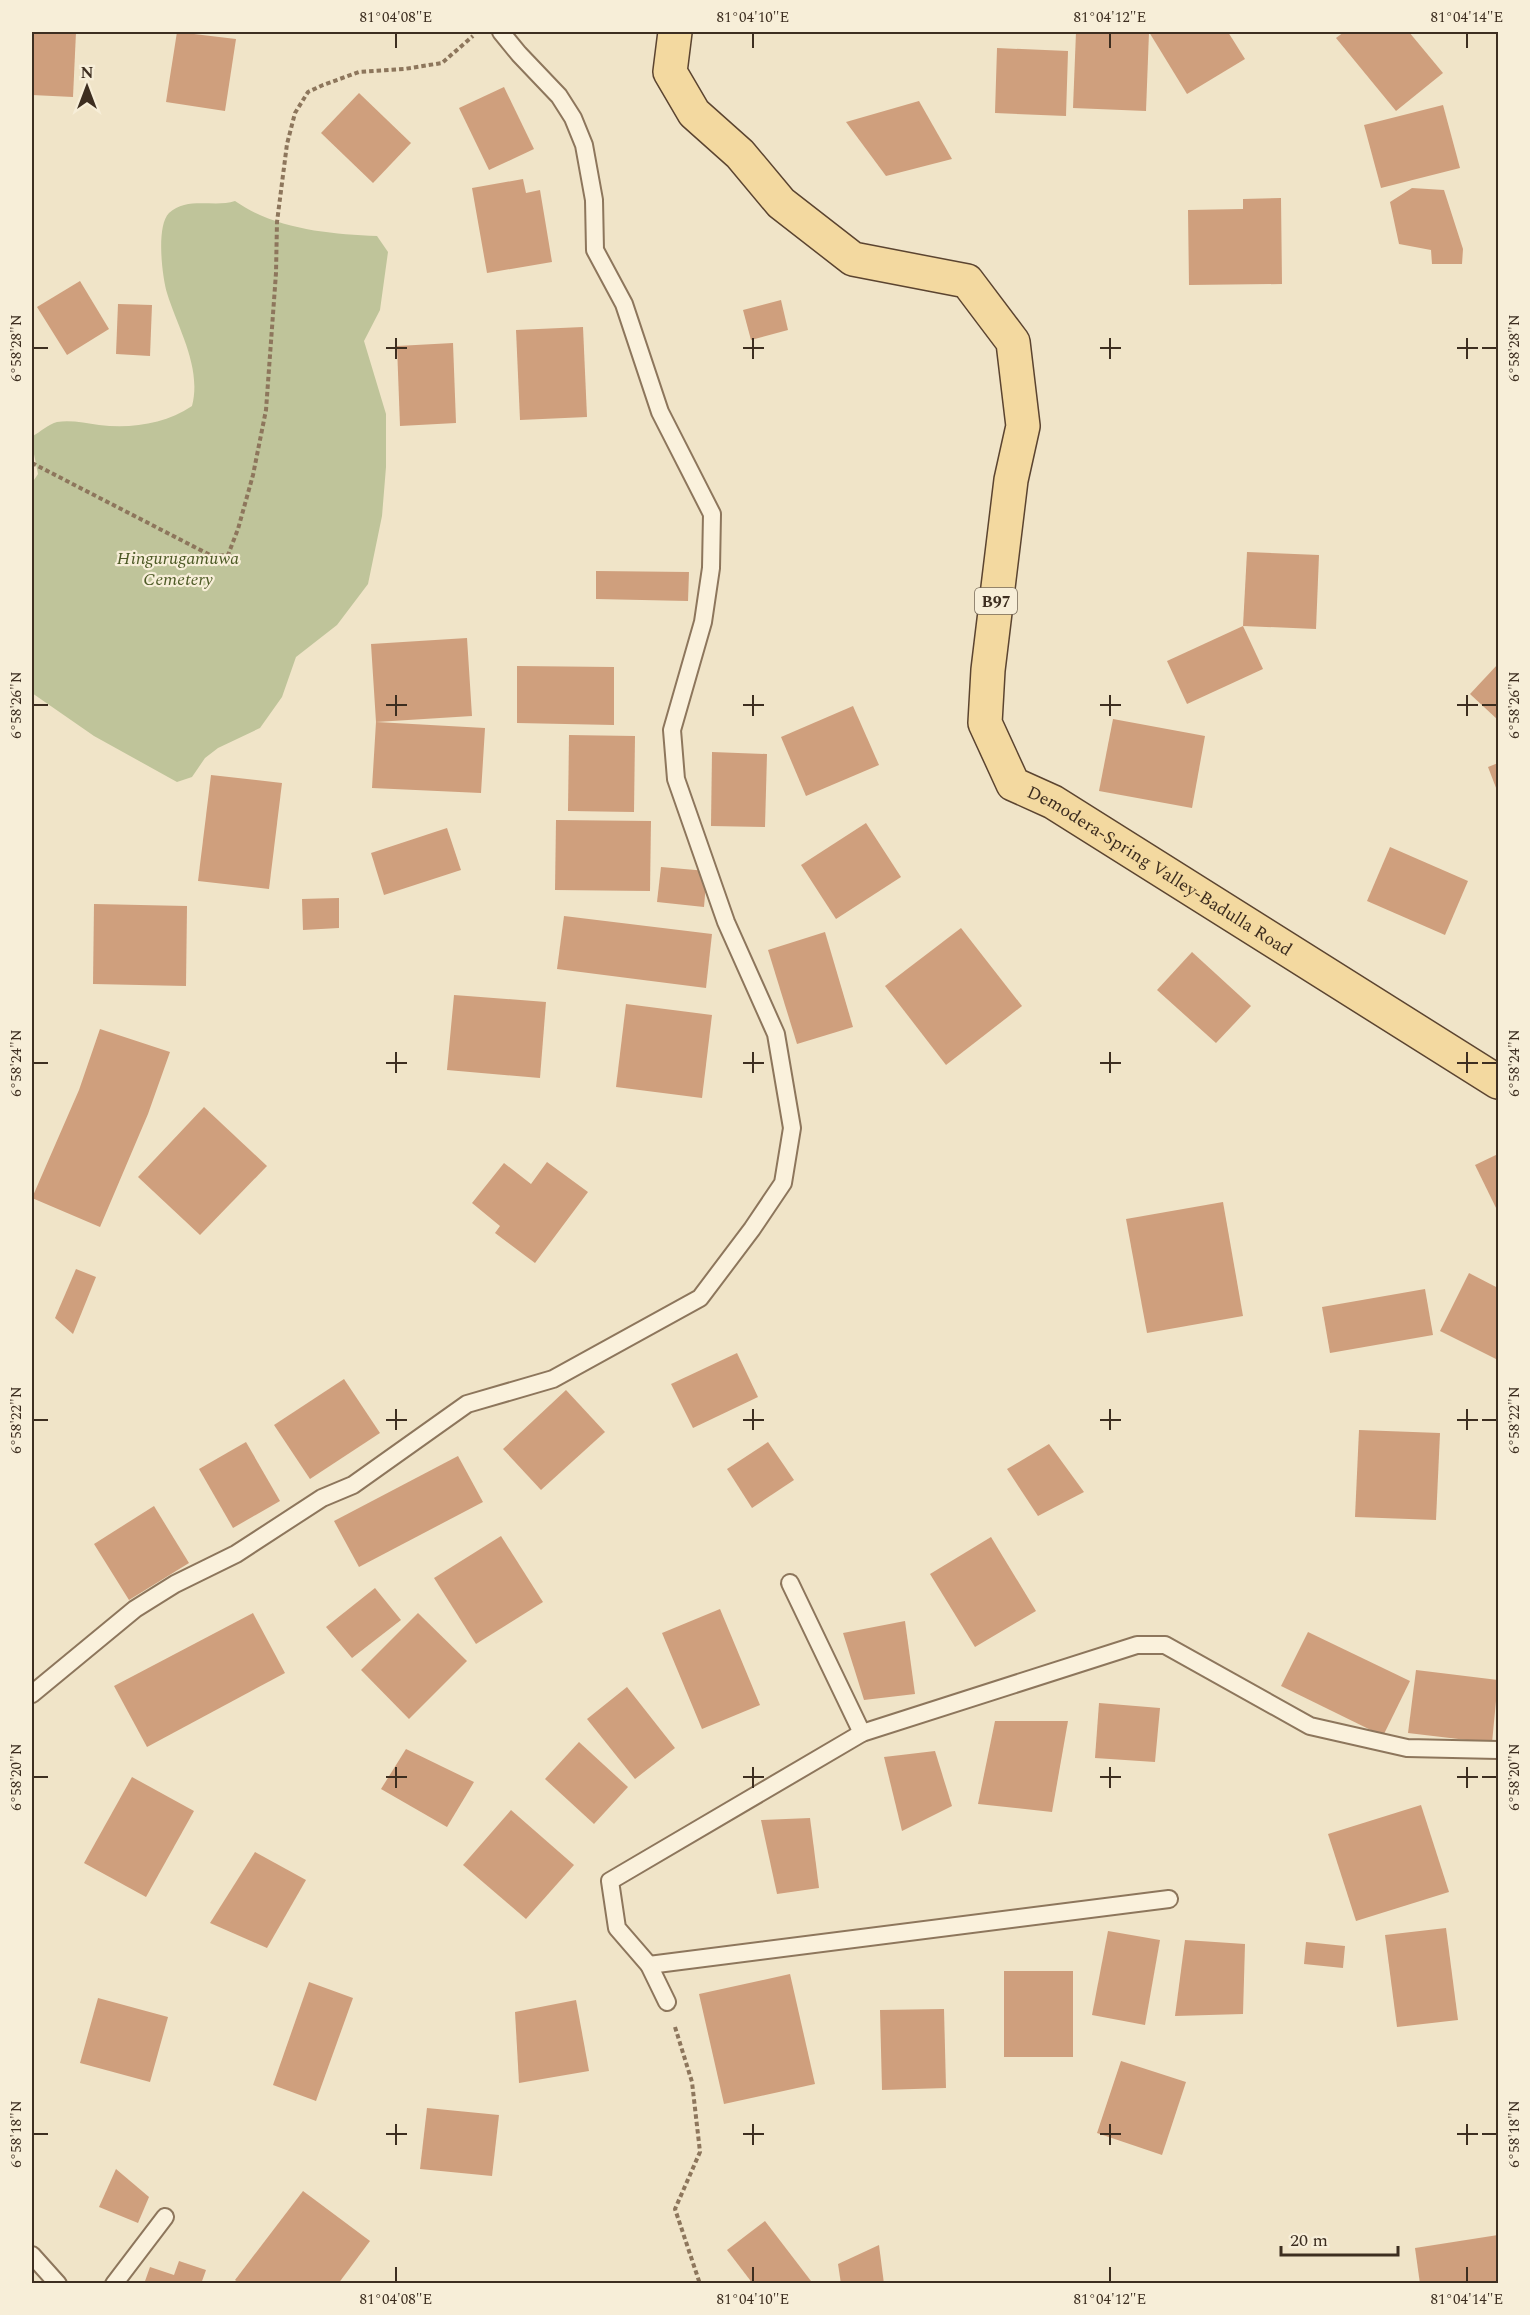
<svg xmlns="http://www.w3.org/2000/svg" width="1530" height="2315" font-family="Spectral,serif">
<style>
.cemetery{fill:#bfc49a}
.building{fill:#cf9f7d}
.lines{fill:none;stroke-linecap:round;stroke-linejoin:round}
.service-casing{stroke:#8d765c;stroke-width:20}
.primary-casing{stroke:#5b4430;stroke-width:36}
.path{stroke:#8d765c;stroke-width:4;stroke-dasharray:4.5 3;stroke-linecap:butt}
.service{stroke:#faf1dc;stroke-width:16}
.primary{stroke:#f3d9a0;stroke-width:33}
.ticks{fill:none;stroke:#3d2e20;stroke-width:2}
.labels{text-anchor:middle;stroke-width:4.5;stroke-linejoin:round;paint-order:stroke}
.shield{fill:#f7eed8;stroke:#756857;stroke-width:1.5}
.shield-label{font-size:16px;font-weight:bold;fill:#3d2e20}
.park-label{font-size:18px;font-style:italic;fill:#4d5a26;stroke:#f7eed8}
.street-label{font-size:18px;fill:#3d2e20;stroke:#f7eed8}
.neatline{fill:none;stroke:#3d2e20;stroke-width:2}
.ticks-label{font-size:15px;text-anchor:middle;fill:#3d2e20}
</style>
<rect width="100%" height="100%" fill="#f0e4c8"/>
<path class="cemetery" d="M235,201c40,28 94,33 142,35l11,16 -8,58 -16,31 22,73v53l-4,49 -14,68 -31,41 -41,32 -14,40 -22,31 -42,20 -13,10 -13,19 -15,5 -83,-46 -62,-43v-210l6,-9 -5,-25v-13c7,-4 16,-12 24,-14 14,-2 28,1 42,3 32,4 66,-1 93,-19 10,-39 -14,-77 -25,-113 -5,-17 -11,-67 2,-80 18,-17 46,-5 66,-12z"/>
<g class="building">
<polygon points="32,32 76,32 73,97 32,95"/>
<polygon points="177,32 236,39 225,111 166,102"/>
<polygon points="1076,32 1149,32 1146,111 1073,108"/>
<polygon points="1149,32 1228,32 1245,59 1187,94"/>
<polygon points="1344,32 1409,32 1443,73 1396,111 1336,38"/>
<polygon points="997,48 1068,51 1066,116 995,113"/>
<polygon points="504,87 534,149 489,170 459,108"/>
<polygon points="359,93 411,143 373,183 321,133"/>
<polygon points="919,101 952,159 886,176 846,122"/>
<polygon points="1443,105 1460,168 1381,188 1364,125"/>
<polygon points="523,179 526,193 540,190 552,262 487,273 472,188"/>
<polygon points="1412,188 1444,190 1463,249 1462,264 1432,264 1431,250 1399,244 1390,202"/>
<polygon points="1281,198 1282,284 1189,285 1188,210 1243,209 1243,199"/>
<polygon points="80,281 109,329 67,355 37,307"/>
<polygon points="781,300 788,330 751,340 743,310"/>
<polygon points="118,304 152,305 150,356 116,354"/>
<polygon points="583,327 587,417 520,420 516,330"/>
<polygon points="453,343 456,423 400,426 397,346"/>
<polygon points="1247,552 1319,555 1316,629 1243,626"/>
<polygon points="596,571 689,572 688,601 596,599"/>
<polygon points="1243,626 1263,669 1187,704 1167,661"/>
<polygon points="467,638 472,716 376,722 485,728 481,793 372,788 376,722 371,644"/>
<polygon points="1498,664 1498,720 1470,694"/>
<polygon points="517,666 614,667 614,725 517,723"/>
<polygon points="853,706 879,765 806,796 781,737"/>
<polygon points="1113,719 1205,736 1192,808 1099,791"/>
<polygon points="569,735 635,736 634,812 568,811"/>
<polygon points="712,752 767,754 765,827 711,826"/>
<polygon points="1498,763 1498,793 1488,767"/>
<polygon points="211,775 282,783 269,889 198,881"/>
<polygon points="556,820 651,821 650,891 555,890"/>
<polygon points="866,823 901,877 836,919 801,865"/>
<polygon points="447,828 461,870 384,895 371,853"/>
<polygon points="1390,847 1468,881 1445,935 1367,901"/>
<polygon points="661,867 707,871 704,907 657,902"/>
<polygon points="339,898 339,928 303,930 302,899"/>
<polygon points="94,904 187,906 186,986 93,984"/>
<polygon points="564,916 712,934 706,988 557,969"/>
<polygon points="961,928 1022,1006 946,1065 885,986"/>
<polygon points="825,932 853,1027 797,1044 768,950"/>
<polygon points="1192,952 1251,1006 1216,1043 1157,990"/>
<polygon points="454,995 546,1002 540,1078 447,1070"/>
<polygon points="626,1004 712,1015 702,1098 616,1087"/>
<polygon points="100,1029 170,1052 148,1114 100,1227 32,1198 79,1090"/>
<polygon points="204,1107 267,1166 200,1235 138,1177"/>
<polygon points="1498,1154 1498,1212 1475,1165"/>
<polygon points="547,1162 588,1192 535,1263 495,1233 500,1226 472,1203 504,1163 531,1184"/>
<polygon points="1223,1202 1243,1316 1147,1333 1126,1219"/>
<polygon points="76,1269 96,1277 73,1334 55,1318"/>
<polygon points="1469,1273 1498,1288 1498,1360 1440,1331"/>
<polygon points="1425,1289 1433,1335 1330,1353 1322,1307"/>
<polygon points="737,1353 758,1397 693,1428 671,1384"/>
<polygon points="344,1379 380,1433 310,1479 274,1425"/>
<polygon points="566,1390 605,1432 541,1490 503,1449"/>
<polygon points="1359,1430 1440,1433 1436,1520 1355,1517"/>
<polygon points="246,1442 280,1501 233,1528 199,1469"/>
<polygon points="768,1442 794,1480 752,1508 727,1469"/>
<polygon points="1049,1444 1084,1492 1038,1516 1007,1469"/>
<polygon points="458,1456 483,1502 359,1567 334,1521"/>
<polygon points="154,1506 189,1563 129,1600 94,1544"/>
<polygon points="501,1536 543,1602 476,1644 434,1578"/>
<polygon points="991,1537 1036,1611 975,1647 930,1574"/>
<polygon points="375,1588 401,1620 352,1658 326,1627"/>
<polygon points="720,1609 760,1705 702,1729 662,1633"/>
<polygon points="253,1613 285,1673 147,1747 114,1686"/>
<polygon points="418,1613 467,1661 409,1719 361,1670"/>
<polygon points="905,1621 915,1694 864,1700 843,1633"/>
<polygon points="1308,1632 1410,1681 1383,1736 1281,1686"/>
<polygon points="1416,1670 1498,1680 1492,1743 1408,1733"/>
<polygon points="627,1687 675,1748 635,1779 587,1719"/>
<polygon points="1099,1703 1160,1708 1155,1762 1095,1758"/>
<polygon points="995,1721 1068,1721 1052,1812 978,1804"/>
<polygon points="579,1742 628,1787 594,1824 545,1779"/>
<polygon points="406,1749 474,1782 447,1827 381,1789"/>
<polygon points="935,1751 952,1806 902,1831 884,1757"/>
<polygon points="132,1777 194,1811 146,1897 84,1863"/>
<polygon points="1421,1805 1449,1892 1356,1921 1328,1834"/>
<polygon points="511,1810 574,1865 526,1919 463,1865"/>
<polygon points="810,1818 819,1888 777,1894 761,1820"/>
<polygon points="255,1852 306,1880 267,1948 210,1923"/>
<polygon points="1446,1928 1458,2020 1397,2027 1385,1935"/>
<polygon points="1108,1931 1160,1940 1145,2025 1092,2015"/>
<polygon points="1185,1940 1245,1944 1243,2014 1175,2016"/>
<polygon points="1306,1942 1345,1946 1343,1968 1304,1964"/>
<rect x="1004" y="1971" width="69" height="86"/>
<polygon points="790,1974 815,2084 724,2104 699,1994"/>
<polygon points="309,1982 353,1998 316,2101 273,2085"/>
<polygon points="98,1998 168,2017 150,2082 80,2063"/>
<polygon points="576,2000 589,2071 519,2083 515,2012"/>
<polygon points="944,2009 946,2088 882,2090 880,2010"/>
<polygon points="1121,2061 1186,2082 1162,2155 1097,2133"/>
<polygon points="427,2108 499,2115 492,2176 420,2169"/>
<polygon points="116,2169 149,2197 138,2223 99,2207"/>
<polygon points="303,2191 370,2241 338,2284 240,2284 235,2280"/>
<polygon points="765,2221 811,2281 807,2284 753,2284 727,2250"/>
<polygon points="1498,2235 1498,2284 1420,2284 1415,2248"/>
<polygon points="879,2245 884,2284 841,2284 838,2264"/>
<polygon points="179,2261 206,2270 201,2284 144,2284 150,2267 174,2275"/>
</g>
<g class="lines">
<g class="service-casing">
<g id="service">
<polyline points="790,1583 862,1733"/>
<polyline points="32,1694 135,1609 175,1584 236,1554 322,1498 353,1485 467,1404 553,1379 700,1298 752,1229 783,1183 792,1128 776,1034 726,922 676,779 672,730 703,622 711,568 712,514 660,412 624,304 595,250 594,200 584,145 573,118 559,96 519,54 501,32"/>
<polyline points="649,1965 1169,1899"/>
<polyline points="667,2002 649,1965 617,1928 610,1881 862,1733 1137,1645 1165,1645 1310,1726 1407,1748 1498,1750"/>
<polyline points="32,2255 58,2284"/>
<polyline points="114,2284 165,2217"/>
</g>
</g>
<g class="primary-casing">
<g id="primary">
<path id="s1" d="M675,32l-5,40 24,41 46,41 41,49 72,56 114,22 46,61 10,84 -12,54 -23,190 -3,53 28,61 40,18 445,280"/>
</g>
</g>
<g class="path">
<polyline points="32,463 212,556 228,555 238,529 253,475 266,410 276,273 277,222 287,144 295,113 308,92 323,85 359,72 404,69 442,63 473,36"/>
<polyline points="675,2027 692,2082 700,2152 675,2209 700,2284"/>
</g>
<use href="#service" class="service"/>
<use href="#primary" class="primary"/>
</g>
<path class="ticks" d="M396,33v15M753,33v15M1110,33v15M1467,33v15M396,338v21M753,338v21M1110,338v21M1467,338v21M33,348h15M386,348h21M743,348h21M1100,348h21M1457,348h21M1482,348h15M396,695v21M753,695v21M1110,695v21M1467,695v21M33,705h15M386,705h21M743,705h21M1100,705h21M1457,705h21M1482,705h15M396,1052v21M753,1052v21M1110,1052v21M1467,1052v21M33,1063h15M386,1063h21M743,1063h21M1100,1063h21M1457,1063h21M1482,1063h15M396,1409v21M753,1409v21M1110,1409v21M1467,1409v21M33,1420h15M386,1420h21M743,1420h21M1100,1420h21M1457,1420h21M1482,1420h15M396,1767v21M753,1767v21M1110,1767v21M1467,1767v21M33,1777h15M386,1777h21M743,1777h21M1100,1777h21M1457,1777h21M1482,1777h15M396,2124v21M753,2124v21M1110,2124v21M1467,2124v21M33,2134h15M386,2134h21M743,2134h21M1100,2134h21M1457,2134h21M1482,2134h15M396,2267v15M753,2267v15M1110,2267v15M1467,2267v15"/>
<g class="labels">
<rect class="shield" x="975" y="588" width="42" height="26" rx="4.5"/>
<g class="shield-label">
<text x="996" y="607">B97</text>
</g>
<g class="park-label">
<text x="178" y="564">Hingurugamuwa<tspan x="178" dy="21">Cemetery</tspan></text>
</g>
<g class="street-label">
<text dy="6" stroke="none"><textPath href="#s1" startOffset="1119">Demodera-Spring Valley-Badulla Road</textPath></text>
</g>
</g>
<rect width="1530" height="2315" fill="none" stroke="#f7eed8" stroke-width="66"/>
<g transform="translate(87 87)" stroke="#f7eed8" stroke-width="4.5" paint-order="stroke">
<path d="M0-4.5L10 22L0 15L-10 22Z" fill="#3d2e20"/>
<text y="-9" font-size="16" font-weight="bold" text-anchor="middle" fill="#3d2e20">N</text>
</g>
<path d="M1281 2246v9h117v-9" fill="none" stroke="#3d2e20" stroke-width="3"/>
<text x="1290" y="2246" font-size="18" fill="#3d2e20" stroke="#f7eed8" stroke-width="4.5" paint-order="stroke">20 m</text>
<rect x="33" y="33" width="1464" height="2249" class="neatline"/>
<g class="ticks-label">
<text x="396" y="22">81°04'08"E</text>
<text x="753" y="22">81°04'10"E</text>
<text x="1110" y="22">81°04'12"E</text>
<text x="1467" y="22">81°04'14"E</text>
<text transform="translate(16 348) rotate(-90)" y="5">6°58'28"N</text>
<text transform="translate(1514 348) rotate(-90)" y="5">6°58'28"N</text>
<text transform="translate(16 705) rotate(-90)" y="5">6°58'26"N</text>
<text transform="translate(1514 705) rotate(-90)" y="5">6°58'26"N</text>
<text transform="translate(16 1063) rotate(-90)" y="5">6°58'24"N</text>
<text transform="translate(1514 1063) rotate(-90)" y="5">6°58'24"N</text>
<text transform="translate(16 1420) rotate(-90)" y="5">6°58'22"N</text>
<text transform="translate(1514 1420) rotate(-90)" y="5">6°58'22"N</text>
<text transform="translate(16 1777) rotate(-90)" y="5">6°58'20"N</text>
<text transform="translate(1514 1777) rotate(-90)" y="5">6°58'20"N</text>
<text transform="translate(16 2134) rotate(-90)" y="5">6°58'18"N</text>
<text transform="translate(1514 2134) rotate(-90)" y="5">6°58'18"N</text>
<text x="396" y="2304">81°04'08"E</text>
<text x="753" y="2304">81°04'10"E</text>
<text x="1110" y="2304">81°04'12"E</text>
<text x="1467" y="2304">81°04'14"E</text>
</g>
</svg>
